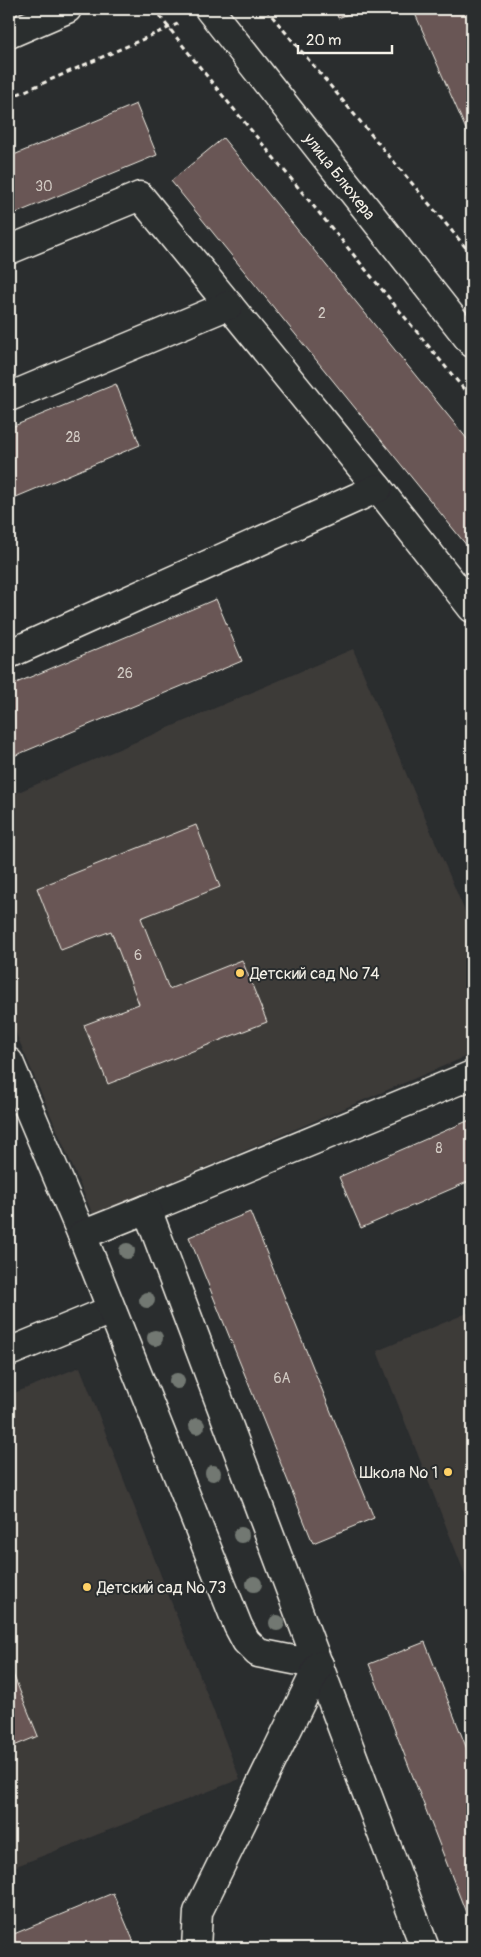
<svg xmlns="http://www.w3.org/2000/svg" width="481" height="1957" font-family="Pangolin,sans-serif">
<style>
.built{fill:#3d3a39}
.building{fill:#695754;stroke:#f4f1e8}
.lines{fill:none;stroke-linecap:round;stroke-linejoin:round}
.minor-casing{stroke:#f4f1e8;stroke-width:31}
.path{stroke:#f4f1e8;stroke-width:3;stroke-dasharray:5 4;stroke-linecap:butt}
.minor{stroke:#2a2d2e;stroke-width:28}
.tree{fill:#727872}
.poi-dot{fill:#ffd166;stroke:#2a2d2e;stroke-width:2}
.labels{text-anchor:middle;stroke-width:4;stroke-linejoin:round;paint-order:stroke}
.number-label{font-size:14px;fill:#d1cac3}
.street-label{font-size:16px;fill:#f4f1e8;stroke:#2a2d2e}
.poi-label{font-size:16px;fill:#f4f1e8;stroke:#2a2d2e;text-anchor:start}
</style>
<rect width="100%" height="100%" fill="#2a2d2e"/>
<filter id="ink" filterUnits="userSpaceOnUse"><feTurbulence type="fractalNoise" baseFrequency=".02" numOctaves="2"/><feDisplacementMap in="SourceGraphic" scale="10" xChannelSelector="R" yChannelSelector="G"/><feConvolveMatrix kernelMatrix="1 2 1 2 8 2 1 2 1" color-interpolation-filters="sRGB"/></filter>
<g filter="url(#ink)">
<g class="built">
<polygon points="353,649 472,928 472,1054 93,1215 9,1017 9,796"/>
<polygon points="472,1311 472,1592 377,1351"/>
<polygon points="80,1367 240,1779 9,1869 9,1395"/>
</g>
<g class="building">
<polygon points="335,9 362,9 338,18"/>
<polygon points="413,9 472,9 472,143"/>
<polygon points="136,104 157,155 9,216 9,157"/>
<polygon points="223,138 472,445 472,552 171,181"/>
<polygon points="116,384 140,445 9,500 9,428"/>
<polygon points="216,599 242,661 9,758 9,686"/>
<polygon points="196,825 220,887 141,918 169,989 242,960 267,1022 108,1084 84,1025 139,1004 111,931 61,950 37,888"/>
<polygon points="472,1119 472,1180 361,1228 339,1177"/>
<polygon points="250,1212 374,1518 313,1543 189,1237"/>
<polygon points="425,1642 472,1762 472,1928 369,1664"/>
<polygon points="13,1674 38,1736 9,1748 9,1676"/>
<polygon points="113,1893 136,1947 9,1948 9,1936"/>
</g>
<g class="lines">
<g class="minor-casing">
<g id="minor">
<polyline points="209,9 472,343"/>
<polyline points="9,34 67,9"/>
<polyline points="9,250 140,196 378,488 472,608"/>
<polyline points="9,397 229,305"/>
<polyline points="9,654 378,488"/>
<polyline points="9,1062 82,1235"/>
<polyline points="147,1209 472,1075"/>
<polyline points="9,1352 111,1310"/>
<polyline points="319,1665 258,1653 246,1641 238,1626 82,1235 147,1209 425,1948"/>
<polyline points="196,1948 198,1912 319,1665"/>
</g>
</g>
<g class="path">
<polyline points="154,9 214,85 472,399"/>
<polyline points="266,9 472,255"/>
<polyline points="9,98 182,22"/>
</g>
<use href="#minor" class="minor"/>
</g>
<g class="tree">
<circle cx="127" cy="1251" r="8"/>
<circle cx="147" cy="1300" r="8"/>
<circle cx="155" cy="1338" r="8"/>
<circle cx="177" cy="1381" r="8"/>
<circle cx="197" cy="1426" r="8"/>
<circle cx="213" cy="1473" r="8"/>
<circle cx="241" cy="1535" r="8"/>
<circle cx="254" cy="1584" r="8"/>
<circle cx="277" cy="1623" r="8"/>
</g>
</g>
<g class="poi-dot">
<circle cx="240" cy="973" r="5"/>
<circle cx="448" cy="1472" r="5"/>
<circle cx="87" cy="1587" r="5"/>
</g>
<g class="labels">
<g class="number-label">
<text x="44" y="191">30</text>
<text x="322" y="318">2</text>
<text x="73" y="442">28</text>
<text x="125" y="678">26</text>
<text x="138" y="960">6</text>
<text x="439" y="1153">8</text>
<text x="282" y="1383">6А</text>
</g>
<g class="street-label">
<text transform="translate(340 176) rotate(52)" y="6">улица Блюхера</text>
</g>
<g class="poi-label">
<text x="250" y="979">Детский сад № 74</text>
<text x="438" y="1478" text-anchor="end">Школа № 1</text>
<text x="97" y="1593">Детский сад № 73</text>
</g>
</g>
<rect width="481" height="1957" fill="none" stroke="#2a2d2e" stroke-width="30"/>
<rect x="15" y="15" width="451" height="1927" fill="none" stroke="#f4f1e8" stroke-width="2" filter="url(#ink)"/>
<path d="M298 45v8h94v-8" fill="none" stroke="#f4f1e8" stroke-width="2.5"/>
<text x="306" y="45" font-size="15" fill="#f4f1e8" stroke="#2a2d2e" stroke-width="4" paint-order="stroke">20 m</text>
</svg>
